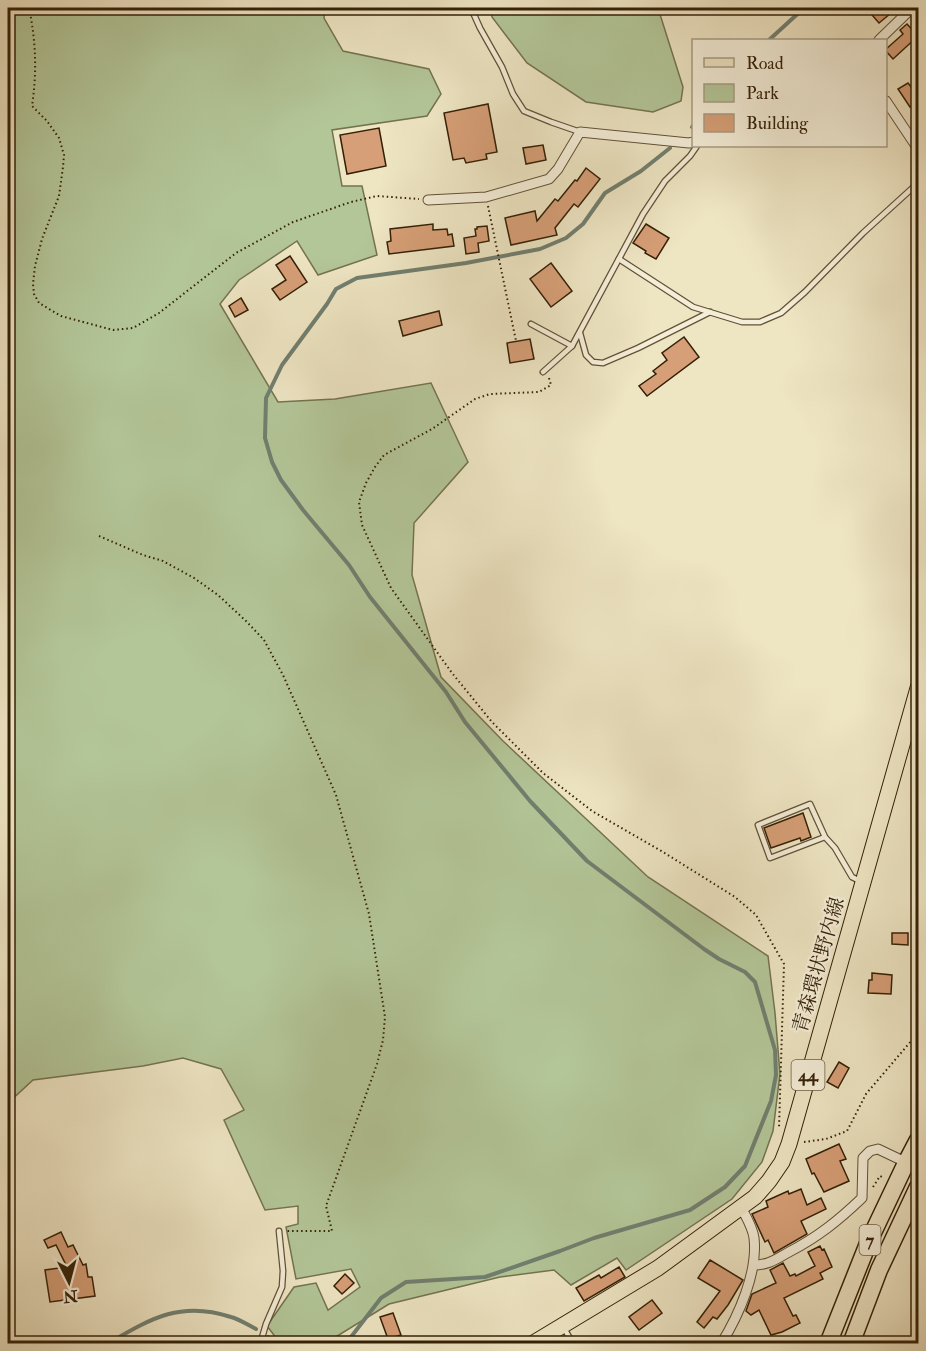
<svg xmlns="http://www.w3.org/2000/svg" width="926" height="1351" font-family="'IM FELL Double Pica','Noto Serif JP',serif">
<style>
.green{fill:#b3c698;stroke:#747350;stroke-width:1.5}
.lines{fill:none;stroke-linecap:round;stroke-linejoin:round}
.stream{stroke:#717f6f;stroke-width:4}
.building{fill:#d79f77;stroke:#342007;stroke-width:1.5}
.lane-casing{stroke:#625136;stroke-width:7}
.street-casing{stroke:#625136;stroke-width:11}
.primary-casing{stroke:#342007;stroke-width:17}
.highway-casing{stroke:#342007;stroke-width:19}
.path{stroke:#342007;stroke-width:2;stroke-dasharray:1.5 3;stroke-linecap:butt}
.lane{stroke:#f4eed8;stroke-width:4.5}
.street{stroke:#f4eed8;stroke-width:9}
.primary{stroke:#eee5c3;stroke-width:15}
.highway{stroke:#eee5c3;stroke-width:16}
.labels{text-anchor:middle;stroke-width:4.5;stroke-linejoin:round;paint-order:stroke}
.shield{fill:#f4eed8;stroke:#6e5e46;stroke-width:1.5}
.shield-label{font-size:18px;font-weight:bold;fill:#342007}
.street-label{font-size:20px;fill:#342007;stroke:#f4eed8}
</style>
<rect width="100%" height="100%" fill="#eee5c3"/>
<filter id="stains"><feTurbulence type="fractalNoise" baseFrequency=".00333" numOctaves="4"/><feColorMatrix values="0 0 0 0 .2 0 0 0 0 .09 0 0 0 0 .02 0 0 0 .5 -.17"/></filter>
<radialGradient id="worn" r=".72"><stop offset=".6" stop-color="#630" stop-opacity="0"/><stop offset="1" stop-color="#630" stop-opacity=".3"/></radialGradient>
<g class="green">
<polygon points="8,8 325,8 324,18 343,51 429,69 441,94 427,116 332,130 342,186 362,186 377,255 318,275 297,241 239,280 220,304 278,402 335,399 431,383 468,462 414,523 412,575 441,677 503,741 648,877 768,956 775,1013 780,1074 773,1131 762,1162 732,1199 626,1270 617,1258 571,1285 554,1270 500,1277 389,1304 326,1343 280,1343 267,1326 294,1287 316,1283 328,1310 360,1287 351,1269 296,1279 286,1227 298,1224 298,1206 265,1210 224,1120 244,1110 221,1069 183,1058 143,1066 33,1080 8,1103"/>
<polygon points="491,8 658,8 683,87 681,101 653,112 586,102 527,63 492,17"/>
</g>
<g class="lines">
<g class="stream">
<polyline points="769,40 804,8"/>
<polyline points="692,127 694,124"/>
<polyline points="268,1337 274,1344"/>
<path d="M107,1344c43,-25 73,-44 124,-27 8,2 17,8 25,12"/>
<polyline points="341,1344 351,1337 381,1298 406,1282 485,1277 560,1251 594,1238 690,1210 725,1187 745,1166 771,1101 776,1075 775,1050 755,982 745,972 719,959 704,949 587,861 530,801 465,722 446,692 370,597 349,565 303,510 281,480 272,462 265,438 266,398 282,365 327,304 336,289 357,278 466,263 540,249 566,238 583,224 605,193 641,171 670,148"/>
</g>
</g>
<g class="building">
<polygon points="866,8 897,8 879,23"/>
<polygon points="907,24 918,36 893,59 885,50 903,34 900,30"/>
<polygon points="908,83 918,96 918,100 910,107 898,89"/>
<polygon points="488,104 497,152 486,154 487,159 466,163 464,158 453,160 444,113"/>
<polygon points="379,128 386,166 347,174 340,135"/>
<polygon points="543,145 546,160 526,164 523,148"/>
<polygon points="586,168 600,179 578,207 574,204 555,228 557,235 511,245 505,218 535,211 537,221 555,199 558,201 575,180 577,181"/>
<polygon points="433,224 433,230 447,229 448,235 452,234 454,246 389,254 387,242 391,241 390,229"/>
<polygon points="646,224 669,238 656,259 645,253 646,251 633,243"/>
<polygon points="487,226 489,241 478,243 479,252 466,254 464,238 476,236 475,229 477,229 477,227"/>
<polygon points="290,256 307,282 280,300 272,289 286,280 276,265"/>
<polygon points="551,263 572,291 551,307 530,279"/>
<polygon points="241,298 248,310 235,317 229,306"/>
<polygon points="439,311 442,325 403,336 399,321"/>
<polygon points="684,337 699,357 647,396 639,386 656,374 653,371 667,360 662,353"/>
<polygon points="530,339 534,359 510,363 507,343"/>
<polygon points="803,813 811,837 801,841 800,838 771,848 764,828"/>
<polygon points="892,933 908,933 908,945 892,944"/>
<polygon points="872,973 892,975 891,994 868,993 869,980 872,980"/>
<polygon points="839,1062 849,1068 838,1088 827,1082"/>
<polygon points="839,1144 846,1159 840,1161 849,1181 824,1192 814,1173 812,1174 806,1159"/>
<polygon points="801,1189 807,1205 821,1198 826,1209 801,1221 807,1234 774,1253 768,1240 765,1242 752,1214 768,1207 766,1201 788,1191 789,1194"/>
<polygon points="61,1232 68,1247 73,1245 83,1265 86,1264 88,1277 92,1277 95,1296 50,1302 45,1270 67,1267 56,1245 48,1248 44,1240"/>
<polygon points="820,1246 822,1250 824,1249 832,1267 820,1273 823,1279 784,1298 793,1316 796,1315 800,1323 782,1332 771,1335 759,1310 751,1315 746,1311 752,1294 776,1283 770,1270 783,1263 790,1276 795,1274 796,1276 815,1266 808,1252"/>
<polygon points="710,1260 743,1280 728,1305 717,1319 713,1317 704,1328 697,1322 720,1291 698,1278"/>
<polygon points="619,1267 625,1277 584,1301 576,1288 599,1275 601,1278"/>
<polygon points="345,1274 354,1283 342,1294 334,1286"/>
<polygon points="652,1300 662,1313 639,1330 629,1317"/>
<polygon points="393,1313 401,1335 388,1339 380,1317"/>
</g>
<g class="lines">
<g class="lane-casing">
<g id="lane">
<polyline points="471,8 480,28 502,67 513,94 524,111 551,122 580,132"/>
<polyline points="619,259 693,307 742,322 760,322 781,313 805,292 863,233 918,183"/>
<polyline points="531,324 572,346 643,214 665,181 690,156 697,146"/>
<polyline points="580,333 586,355 593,362 603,363 638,348 710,312"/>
<polyline points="543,372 572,346"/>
<polyline points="825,837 770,858 758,825 810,804 825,837 835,848 852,877 862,882"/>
<polyline points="564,1328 573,1344"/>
<polyline points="263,1344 261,1341 266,1324 282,1287 283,1271 279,1231"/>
</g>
</g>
<g class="street-casing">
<g id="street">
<polyline points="879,40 912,8"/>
<polyline points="886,101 918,149"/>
<polyline points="428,200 486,197 549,179 558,169 580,132 689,143 694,142"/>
<path d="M754,1265c15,0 22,-6 35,-13 29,-15 50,-32 73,-54l1,-40 7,-7 8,-2 40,19"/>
<path d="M721,1344c18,-29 37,-72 33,-106 -1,-10 -8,-21 -13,-31"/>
</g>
</g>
<g class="primary-casing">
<polyline id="primary" points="532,1344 658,1268 755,1197 769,1181 782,1162 789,1144 918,688"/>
</g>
<g class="highway-casing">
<g id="highway">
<polyline points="828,1344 869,1241 907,1161 918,1140"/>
<polyline points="851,1344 879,1270 918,1187"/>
</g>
</g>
<g class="path">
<path d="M29,8c7,33 8,65 3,98l15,15 12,17 5,17 -1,12 -4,29 -17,43 -7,27 -2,18 1,10 5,9 22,13 52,14 20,-2 26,-15 77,-60 57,-31 58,-20 26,-6 42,3"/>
<polyline points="488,206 516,341"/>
<polyline points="549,378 551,385 539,392 490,394 475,399 432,429 384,455 375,467 366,483 359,502 362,525 391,588 452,673 492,722 543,773 592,811 663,852 735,897 756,915 784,964 779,1128"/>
<polyline points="99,536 143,555 163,561 194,578 218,595 246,621 264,640 283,675 336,795 369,914 385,1017 383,1040 377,1064 326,1206 332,1231 287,1231"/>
<polyline points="804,1142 826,1139 847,1131 866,1094 912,1040 918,1028"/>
<polyline points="873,1187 880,1176 884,1178"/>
</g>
<use href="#lane" class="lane"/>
<use href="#street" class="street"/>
<use href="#primary" class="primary"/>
<use href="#highway" class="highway"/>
</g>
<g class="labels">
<g class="shield">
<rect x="791.5" y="1060" width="33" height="30" rx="4.5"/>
<rect x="859.5" y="1225" width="21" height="30" rx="4.5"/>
</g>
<g class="shield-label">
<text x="808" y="1081">44</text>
<text x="870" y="1246">7</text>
</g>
<g class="street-label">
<text transform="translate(818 965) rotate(-74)" y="7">青森環状野内線</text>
</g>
</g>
<rect width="926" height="1351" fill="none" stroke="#eee5c3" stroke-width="30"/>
<rect x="9" y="9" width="908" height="1333" fill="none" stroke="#342007" stroke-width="3"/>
<rect x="15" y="15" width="896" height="1321" fill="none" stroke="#342007" stroke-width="1.5"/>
<rect x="692" y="39" width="195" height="108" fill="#f4eed8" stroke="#a79c84" stroke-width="1.5"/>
<rect x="704" y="58" width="30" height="9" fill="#eee5c3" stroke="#a79c84" stroke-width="1.5"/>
<text x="746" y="69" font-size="18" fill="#342007">Road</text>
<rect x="704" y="84" width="30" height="18" fill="#b3c698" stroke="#a79c84" stroke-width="1.5"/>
<text x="746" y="99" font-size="18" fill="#342007">Park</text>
<rect x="704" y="114" width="30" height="18" fill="#d79f77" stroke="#a79c84" stroke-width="1.5"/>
<text x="746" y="129" font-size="18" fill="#342007">Building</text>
<g transform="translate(69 1282) rotate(174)" stroke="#f4eed8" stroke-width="4.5" paint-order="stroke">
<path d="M0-4.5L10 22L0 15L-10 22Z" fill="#342007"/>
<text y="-9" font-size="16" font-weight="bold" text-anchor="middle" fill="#342007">N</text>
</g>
<rect width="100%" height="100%" filter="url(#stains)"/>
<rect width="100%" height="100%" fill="url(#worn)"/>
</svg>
